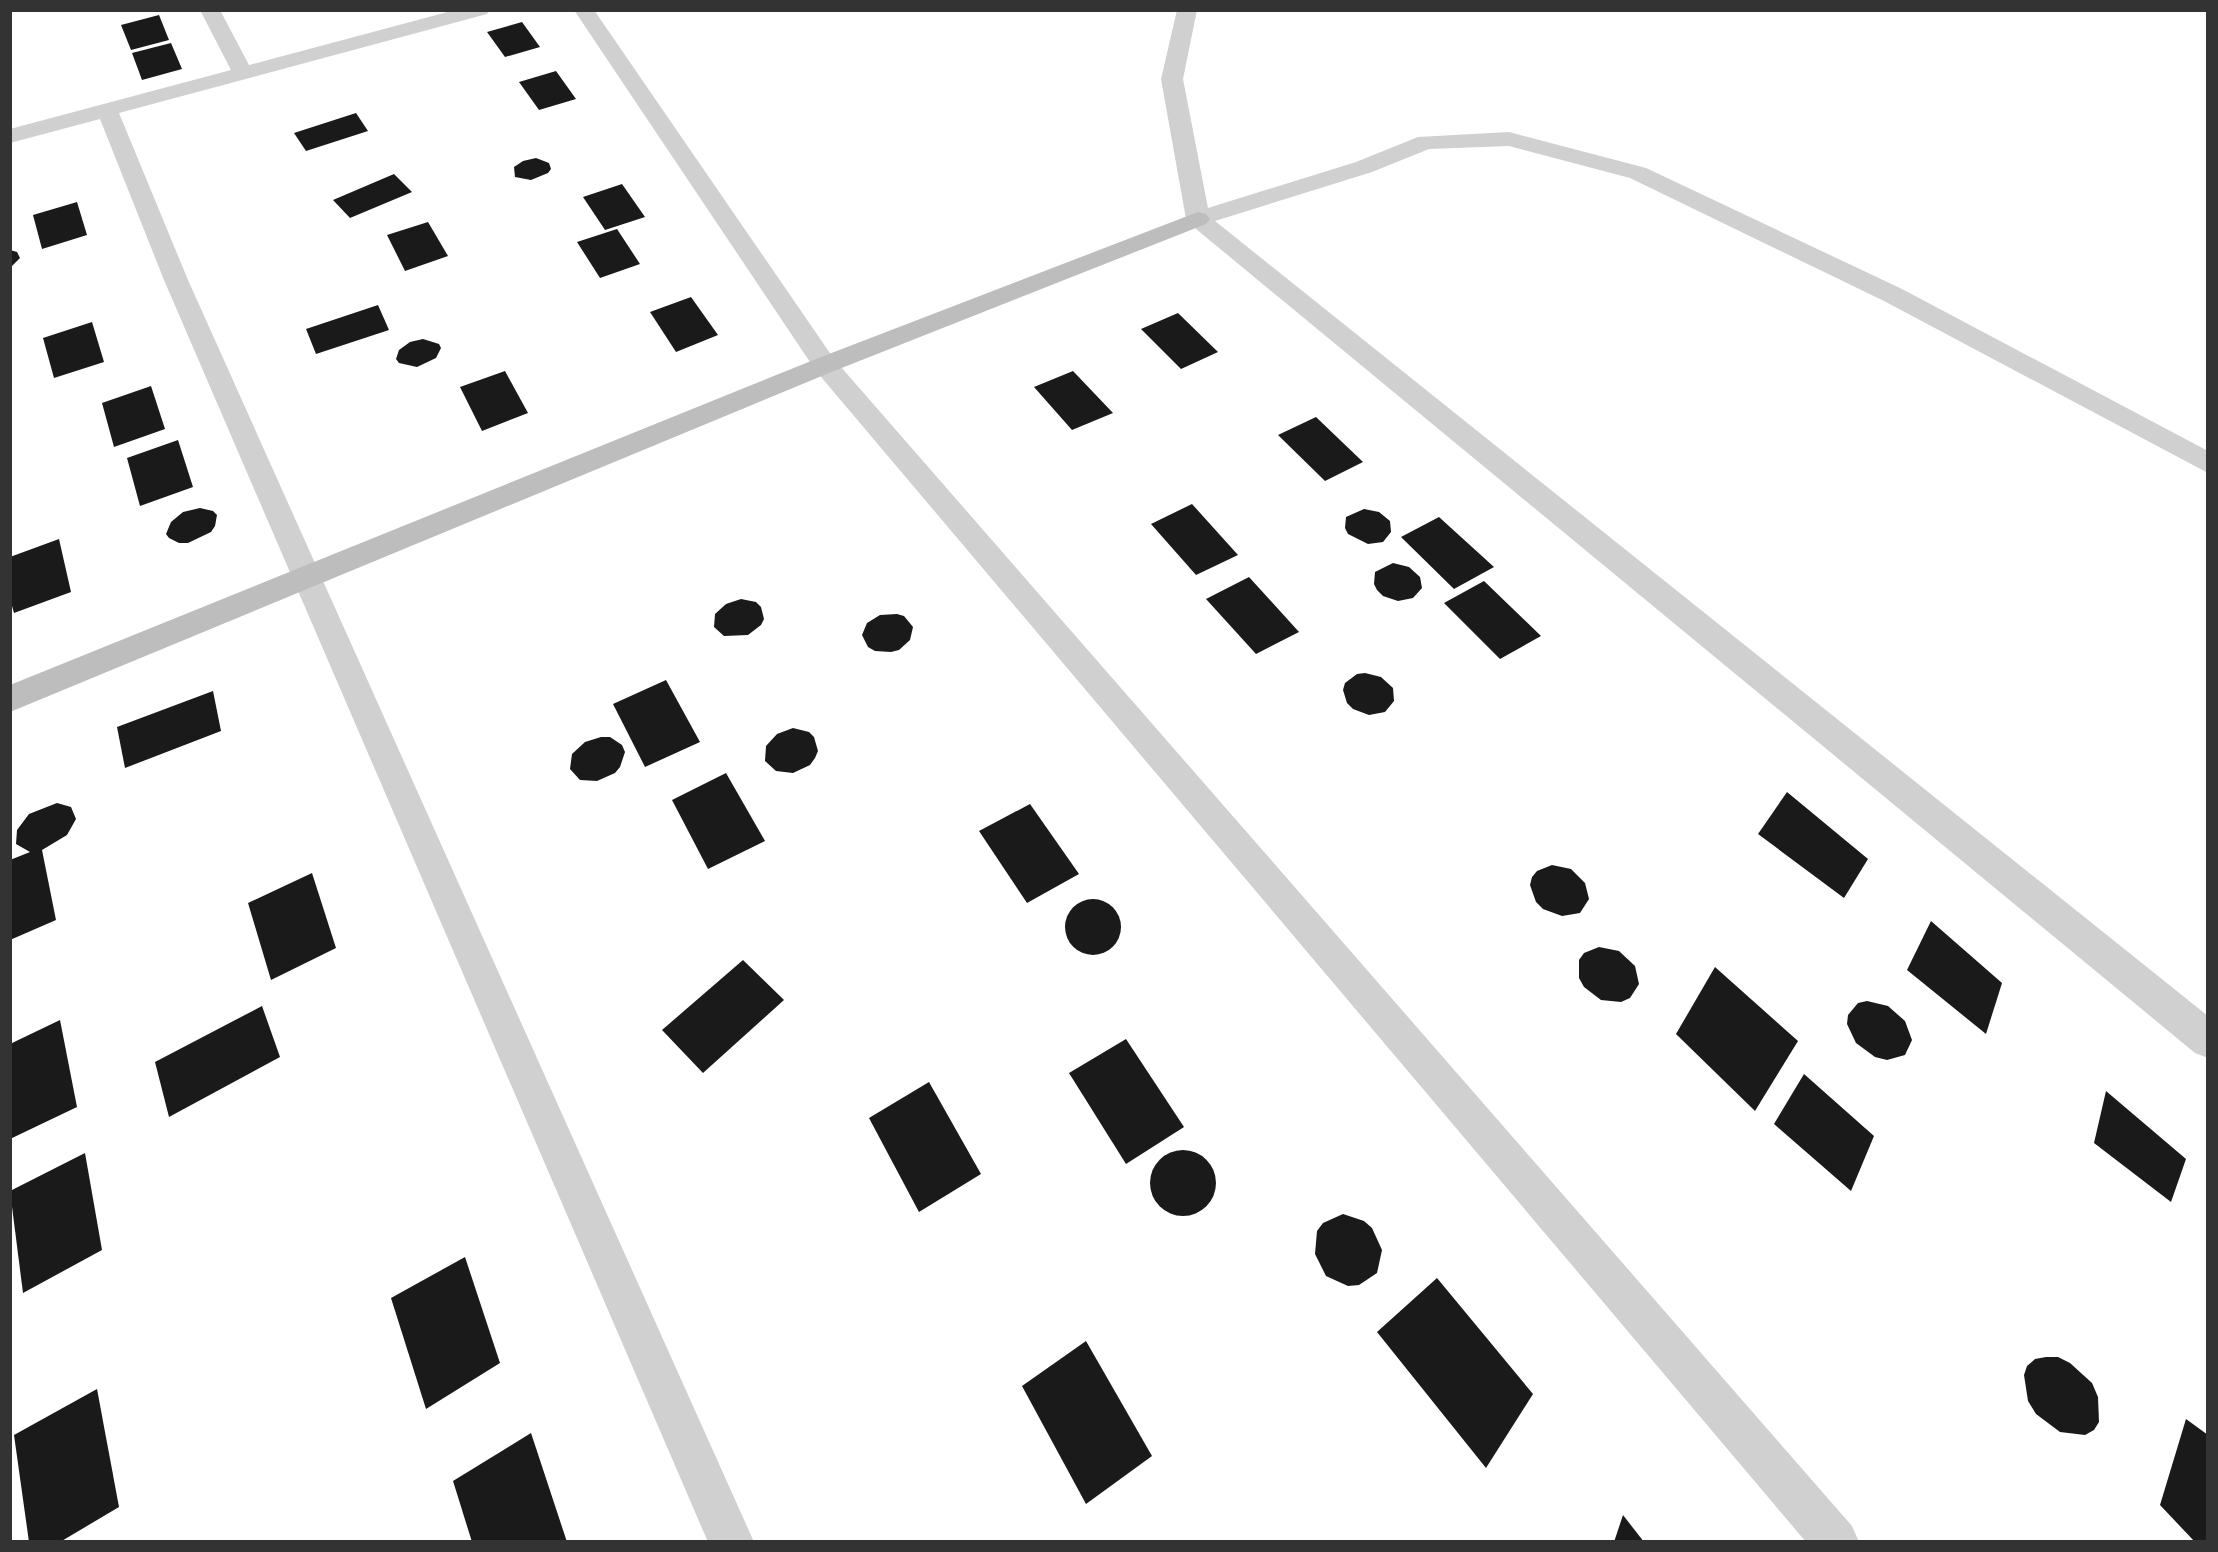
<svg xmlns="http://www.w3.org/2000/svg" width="2218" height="1552" font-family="'Fira Sans Condensed',sans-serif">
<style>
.building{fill:#1a1a1a}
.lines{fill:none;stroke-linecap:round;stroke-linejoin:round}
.street{fill:#d0d0d0;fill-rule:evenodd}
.secondary{fill:#bdbdbd;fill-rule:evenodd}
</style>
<rect width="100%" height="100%" fill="#fff"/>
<g class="building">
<polygon points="159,15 169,40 131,50 121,25"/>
<polygon points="522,22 540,47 505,57 487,32"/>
<polygon points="171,43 182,69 142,80 132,53"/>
<polygon points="556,71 576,99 539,110 519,82"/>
<polygon points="356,113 368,131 306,151 294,133"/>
<polygon points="536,158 549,163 551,169 548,173 531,180 515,177 514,167 523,161"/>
<polygon points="394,174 412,192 350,218 333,200"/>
<polygon points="622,184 645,217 605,230 583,197"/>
<polygon points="77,202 87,235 42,249 33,215"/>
<polygon points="428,222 448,256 405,271 387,235"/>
<polygon points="617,229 640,264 600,278 577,242"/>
<polygon points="10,250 17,252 20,258 10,268"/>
<polygon points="691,297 718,335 676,352 650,312"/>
<polygon points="378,305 389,330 316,354 306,329"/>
<polygon points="1178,313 1218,352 1181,369 1141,329"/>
<polygon points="92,322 104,362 54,378 43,338"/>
<polygon points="423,339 439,344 441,348 436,358 417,367 399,363 396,359 399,350 410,342"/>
<polygon points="505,371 528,413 482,431 460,387"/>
<polygon points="1073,371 1113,413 1072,430 1034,387"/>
<polygon points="151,386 165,429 114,447 102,403"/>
<polygon points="1316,417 1363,462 1325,481 1278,435"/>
<polygon points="178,440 193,487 140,506 127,458"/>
<polygon points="1192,504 1238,555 1196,575 1151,524"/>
<polygon points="200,508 213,511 217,515 215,526 211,532 188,543 179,543 169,538 166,534 171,522 183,512"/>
<polygon points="1364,509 1379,512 1390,521 1391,532 1383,542 1368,544 1348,534 1345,528 1346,517"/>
<polygon points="1439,517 1494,567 1454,589 1401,537"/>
<polygon points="59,539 71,592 14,613 10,599 10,557"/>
<polygon points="1393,563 1409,567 1420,577 1422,588 1413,598 1398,601 1383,596 1377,590 1374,584 1375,572"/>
<polygon points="1249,577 1299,632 1256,654 1206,599"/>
<polygon points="1484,581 1541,636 1500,659 1444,603"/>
<polygon points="741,599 756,602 761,607 764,619 761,625 748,635 724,636 714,627 715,614 726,604"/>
<polygon points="897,614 904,616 913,627 910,640 899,650 891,652 875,651 868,647 862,635 867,623 880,615"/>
<polygon points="1365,673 1381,677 1393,688 1394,701 1385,712 1369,715 1353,709 1347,703 1343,690 1345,683 1357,674"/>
<polygon points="666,680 700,742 645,767 613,704"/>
<polygon points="213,691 221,731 125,768 117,727"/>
<polygon points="793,728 809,732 814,737 818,751 815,758 810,765 793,773 776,771 765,761 766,746 777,734"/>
<polygon points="601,737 610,737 622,745 625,752 620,767 615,773 597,781 580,780 570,769 572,754 585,742"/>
<polygon points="726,773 765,841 708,869 672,800"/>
<polygon points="1787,792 1868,859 1844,898 1758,834"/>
<polygon points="57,803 71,807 76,819 67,835 42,850 56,920 10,940 10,860 30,852 16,844 17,830 29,814"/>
<polygon points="1030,804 1079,874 1027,903 979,831"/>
<polygon points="1552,865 1571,869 1585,883 1589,899 1580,913 1562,916 1543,909 1536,902 1530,885 1532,877 1537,871"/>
<polygon points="312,873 336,948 271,980 248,903"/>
<circle cx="1093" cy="927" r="28"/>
<polygon points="1931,921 2002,983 1986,1034 1907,970"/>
<polygon points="1599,947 1619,951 1635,966 1639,984 1630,998 1621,1002 1601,1000 1584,987 1579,978 1579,960 1584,953"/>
<polygon points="743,960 784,1000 703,1073 662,1030"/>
<polygon points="1715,967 1798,1041 1755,1111 1676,1034"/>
<polygon points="1867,1001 1888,1006 1905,1021 1912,1040 1905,1055 1887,1060 1875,1057 1856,1043 1847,1024 1848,1015 1858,1003"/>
<polygon points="262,1006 280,1057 169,1117 155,1062"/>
<polygon points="60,1020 77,1107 10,1139 10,1044"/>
<polygon points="1126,1039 1184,1127 1126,1164 1069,1073"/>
<polygon points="1804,1074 1874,1136 1851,1191 1774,1124"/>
<polygon points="929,1082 981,1174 919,1212 869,1118"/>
<polygon points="2106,1091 2186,1159 2171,1202 2094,1143"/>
<circle cx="1183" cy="1183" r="33"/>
<polygon points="85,1153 102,1250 23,1293 10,1191"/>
<polygon points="1343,1214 1364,1221 1372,1228 1382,1250 1377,1273 1359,1285 1348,1286 1326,1276 1315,1254 1317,1231 1323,1223"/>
<polygon points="465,1257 500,1363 426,1409 391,1298"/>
<polygon points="1437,1278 1533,1394 1486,1468 1377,1332"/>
<polygon points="1086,1341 1152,1456 1086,1504 1022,1386"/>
<polygon points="2046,1357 2058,1357 2070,1363 2092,1383 2098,1397 2099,1422 2094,1430 2085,1435 2060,1432 2036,1414 2028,1401 2024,1375 2027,1366 2035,1359"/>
<polygon points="97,1389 119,1507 60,1542 29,1542 14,1435"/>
<polygon points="2186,1419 2208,1435 2208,1542 2195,1542 2160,1505"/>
<polygon points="531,1433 567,1542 472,1542 453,1481"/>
<polygon points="1623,1515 1644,1542 1614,1542"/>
</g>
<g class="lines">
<g class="street">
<polygon points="200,10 220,10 249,65 455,10 490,10 487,14 119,113 188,280 754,1542 708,1542 164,280 100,119 10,143 10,129 231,70"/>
<polygon points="574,10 594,10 834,359 1852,1526 1859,1542 1806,1542 816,371"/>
<polygon points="1177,10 1197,10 1183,79 1208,208 1356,162 1418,137 1509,132 1646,168 1902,289 2208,451 2208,473 1884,301 1630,178 1509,146 1429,149 1372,172 1215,221 2208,1016 2208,1058 2195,1053 1190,224 1186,219 1161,79"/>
</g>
<polygon class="secondary" points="1198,212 1206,214 1210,219 1206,224 834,371 10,712 10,685 816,359"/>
</g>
<rect width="2218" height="1552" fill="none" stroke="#333333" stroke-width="24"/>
</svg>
